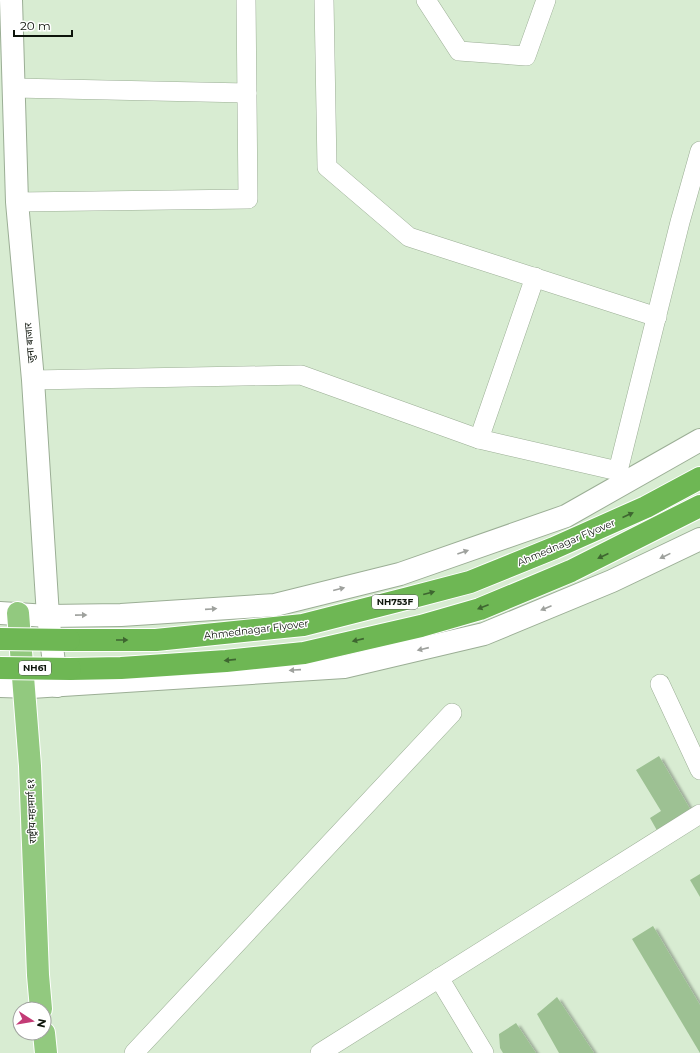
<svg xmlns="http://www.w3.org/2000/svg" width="700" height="1053" font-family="Montserrat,'Noto Sans Devanagari',sans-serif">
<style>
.building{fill:#9dc193;filter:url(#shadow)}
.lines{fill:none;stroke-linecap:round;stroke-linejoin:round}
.minor-casing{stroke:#9bae95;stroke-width:20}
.tertiary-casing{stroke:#9bae95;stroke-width:24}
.primary-casing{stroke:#fff;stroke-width:24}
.trunk-casing{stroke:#fff;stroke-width:24}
.minor{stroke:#fff;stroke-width:19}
.tertiary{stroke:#fff;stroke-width:22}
.primary{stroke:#92c97f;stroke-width:22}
.trunk{stroke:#6eb754;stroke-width:22}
.trunk-bridge-casing{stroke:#fff;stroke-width:24;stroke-linecap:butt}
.trunk-bridge{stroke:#6eb754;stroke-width:22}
.oneway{fill:#3e6630}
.oneway2{fill:#9ea19d}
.labels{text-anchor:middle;stroke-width:3;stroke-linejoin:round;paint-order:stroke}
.shield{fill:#fff;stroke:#565a54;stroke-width:1}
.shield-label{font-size:9px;font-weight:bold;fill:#0d140b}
.street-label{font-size:10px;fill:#0d140b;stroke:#fff}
</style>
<defs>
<filter id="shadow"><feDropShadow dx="4.5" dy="2.5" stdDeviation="1" flood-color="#0004"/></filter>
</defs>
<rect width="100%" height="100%" fill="#d8ecd2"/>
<g class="building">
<polygon points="659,756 693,814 659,834 650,818 661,811 636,770"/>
<polygon points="700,874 700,897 690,880"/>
<polygon points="653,926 700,1005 700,1053 632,939"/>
<polygon points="557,997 594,1053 559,1053 537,1014"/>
<polygon points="516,1023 536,1053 503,1053 500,1048 499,1034"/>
</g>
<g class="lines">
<g class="minor-casing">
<g id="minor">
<polyline points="324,0 327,167 409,237 657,317"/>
<polyline points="426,0 459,51 526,56 546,0"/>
<polyline points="14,88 247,93"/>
<polyline points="17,202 248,199 246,0"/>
<polyline points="33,380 301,375 479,439 618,471"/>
<polyline points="479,439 535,277"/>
<polyline points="623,482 618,471 680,222 700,151"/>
<polyline points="660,684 700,770"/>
<polyline points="439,978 484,1053"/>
<polyline points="134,1053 452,713"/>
<polyline points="320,1053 700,814"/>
</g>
</g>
<g class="tertiary-casing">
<g id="tertiary">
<polyline points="11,0 17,202 33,380 48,616 57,686"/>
<polyline points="0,613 48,616 121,615 275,605 400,574 566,516 700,440"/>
<polyline points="0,686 31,687 344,667 484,634 612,581 700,539"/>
</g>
</g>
<g class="primary-casing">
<g id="primary">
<polyline points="18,613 30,766 38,975 41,1009"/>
<polyline points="44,1033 46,1053"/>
</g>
</g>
<g class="trunk-casing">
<g id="trunk">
<polyline points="69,640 156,640 303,625 409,598 470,582 554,548 646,507 700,478"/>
<polyline points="70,669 121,668 226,661 304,653 421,626 480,609 571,571 700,506"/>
</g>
</g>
<use href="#minor" class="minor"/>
<use href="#tertiary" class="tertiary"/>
<use href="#primary" class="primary"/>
<use href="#trunk" class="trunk"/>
<g class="trunk-bridge-casing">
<g id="trunk-bridge">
<polyline points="0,639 69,640"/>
<polyline points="0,668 70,669"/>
</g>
</g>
<use href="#trunk-bridge" class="trunk-bridge"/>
</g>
<defs><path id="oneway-solid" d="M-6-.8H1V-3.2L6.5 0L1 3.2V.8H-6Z"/></defs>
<g class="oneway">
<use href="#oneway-solid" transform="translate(628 515) rotate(-24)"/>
<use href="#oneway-solid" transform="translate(603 556) rotate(155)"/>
<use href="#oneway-solid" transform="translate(429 593) rotate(-15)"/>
<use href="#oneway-solid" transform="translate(483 607) rotate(159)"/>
<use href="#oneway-solid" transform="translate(122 640)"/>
<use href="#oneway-solid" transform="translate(358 640) rotate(167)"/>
<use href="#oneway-solid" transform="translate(230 660) rotate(174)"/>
</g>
<g class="oneway2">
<use href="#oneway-solid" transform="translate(463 552) rotate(-19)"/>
<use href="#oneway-solid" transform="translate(665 556) rotate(154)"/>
<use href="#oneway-solid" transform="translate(339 589) rotate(-14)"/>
<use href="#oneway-solid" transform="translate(546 608) rotate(157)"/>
<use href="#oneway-solid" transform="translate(211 609) rotate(-4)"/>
<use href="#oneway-solid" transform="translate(81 615) rotate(-1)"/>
<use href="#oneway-solid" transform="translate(423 649) rotate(167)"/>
<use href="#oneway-solid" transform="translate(295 670) rotate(176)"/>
</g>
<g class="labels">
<g class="shield">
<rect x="372" y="595" width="46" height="14" rx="3"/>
<rect x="19" y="661" width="32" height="14" rx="3"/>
</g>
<g class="shield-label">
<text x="395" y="605">NH753F</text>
<text x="35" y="671">NH61</text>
</g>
<g class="street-label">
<text transform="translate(29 343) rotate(-95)" y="4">जुना बाजार</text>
<text transform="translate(566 542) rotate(-23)" y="4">Ahmednagar Flyover</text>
<text transform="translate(256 629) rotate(-7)" y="4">Ahmednagar Flyover</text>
<text transform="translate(31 811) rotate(-92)" y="4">राष्ट्रीय महामार्ग ६१</text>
</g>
</g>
<g transform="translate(32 1021) rotate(102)"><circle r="19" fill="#ffffff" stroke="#9ea19d"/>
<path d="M0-3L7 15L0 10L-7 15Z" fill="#c33b76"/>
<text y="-6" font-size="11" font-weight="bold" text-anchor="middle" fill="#0d140b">N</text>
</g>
<path d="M14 30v6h58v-6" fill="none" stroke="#0d140b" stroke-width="2"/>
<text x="20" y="30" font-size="12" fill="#0d140b" stroke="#ffffff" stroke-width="3" paint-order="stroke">20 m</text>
</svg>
